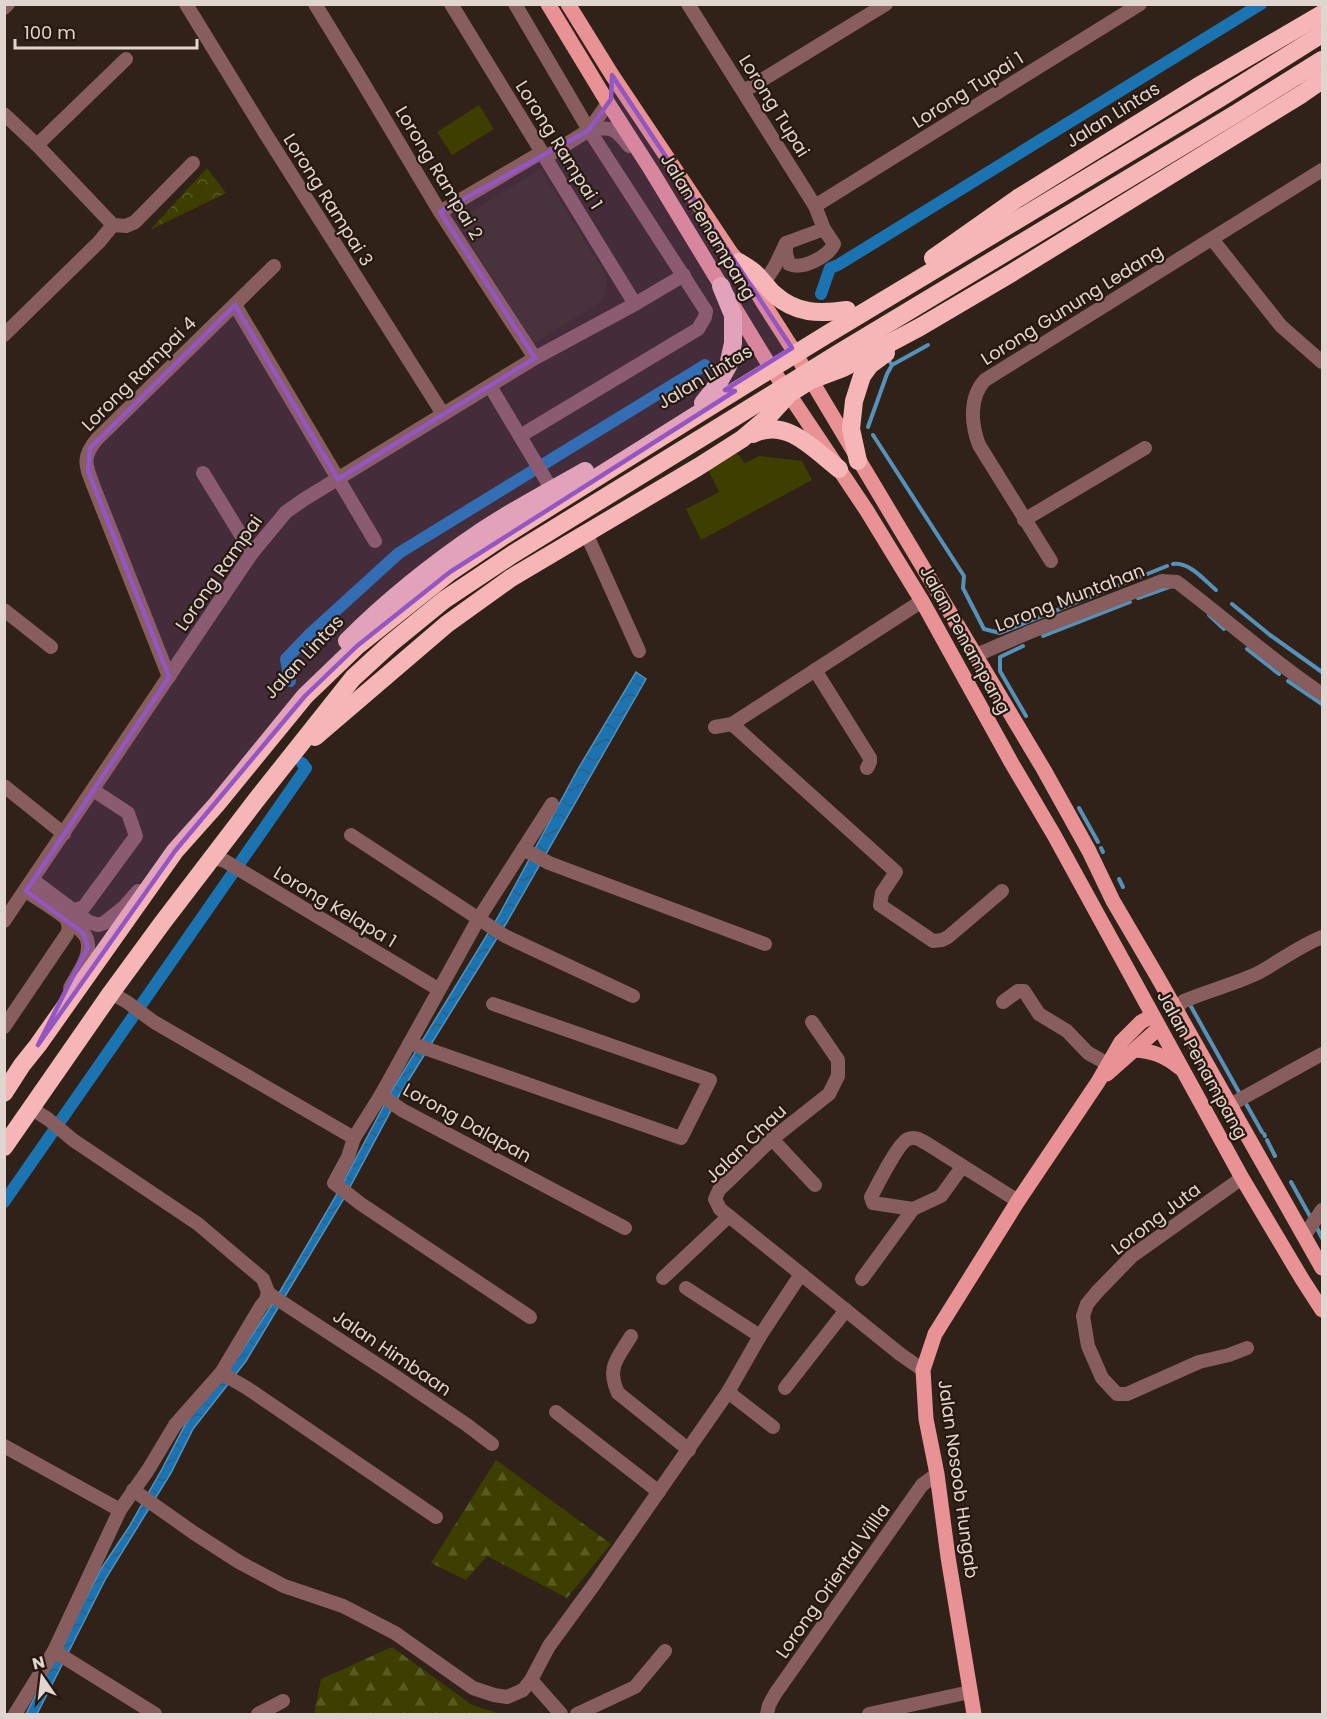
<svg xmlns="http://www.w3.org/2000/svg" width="1327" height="1719" font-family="Poppins,sans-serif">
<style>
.commercial{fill:#352b1b}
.forest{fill:url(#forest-firs)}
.park{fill:url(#park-crowns)}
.garden{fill:#3d3e00}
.water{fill:url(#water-waves);stroke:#5691ba;stroke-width:1.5}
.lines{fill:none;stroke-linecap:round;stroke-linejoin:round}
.stream{stroke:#5691ba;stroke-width:4}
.canal{stroke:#1b74b1;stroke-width:12}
.minor{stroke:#875d5d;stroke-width:14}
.major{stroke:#e99295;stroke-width:15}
.highway{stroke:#f6b6b7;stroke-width:18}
.marked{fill:#9456c3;fill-opacity:0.2;stroke:#9456c3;stroke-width:4.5;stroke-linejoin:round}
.labels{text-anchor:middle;stroke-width:4.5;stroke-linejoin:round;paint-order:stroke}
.street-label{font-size:18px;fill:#e0d6cf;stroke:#26180f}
</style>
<defs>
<pattern id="forest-firs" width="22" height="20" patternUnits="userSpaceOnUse" patternTransform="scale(1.5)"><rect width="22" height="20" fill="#3d3e00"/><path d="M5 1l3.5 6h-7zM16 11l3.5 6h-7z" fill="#595924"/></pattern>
<pattern id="park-crowns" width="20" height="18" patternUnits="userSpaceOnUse" patternTransform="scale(1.5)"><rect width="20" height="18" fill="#3d3e00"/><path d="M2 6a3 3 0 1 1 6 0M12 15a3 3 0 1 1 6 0" fill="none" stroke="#595924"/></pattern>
<pattern id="water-waves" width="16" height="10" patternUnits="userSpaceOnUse" patternTransform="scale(1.5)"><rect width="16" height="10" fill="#1b74b1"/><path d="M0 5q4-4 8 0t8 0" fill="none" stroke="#2b5f83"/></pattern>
</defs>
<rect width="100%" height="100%" fill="#302218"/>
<polygon class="commercial" points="540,169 605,273 607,285 602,301 534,344 457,221"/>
<g class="forest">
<polygon points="496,1460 611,1544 567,1598 487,1556 466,1580 431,1563"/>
<polygon points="392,1647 472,1705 500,1714 314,1714 321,1679"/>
</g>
<polygon class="park" points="207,168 226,193 150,230"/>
<g class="garden">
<polygon points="479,105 494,129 452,155 437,132"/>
<polygon points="736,452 745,463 759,456 802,461 812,480 701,540 686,509 719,492 707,467"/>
</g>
<polygon class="water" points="636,672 646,679 507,922 400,1094 343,1200 246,1361 193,1429 171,1473 106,1578 37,1714 26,1714 101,1569 129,1527 162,1469 186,1423 239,1355 275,1300 337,1194 392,1090 498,917 578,769"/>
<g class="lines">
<g class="stream">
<polyline points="892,365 928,345"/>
<polyline points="868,427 887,374 892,365 888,359"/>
<polyline points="873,435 964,576 963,588 984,629 1000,633 1167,566"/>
<path d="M1173,564c17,-2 31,16 43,26"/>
<polyline points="1138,598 1169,587"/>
<polyline points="1232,604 1270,635 1322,672"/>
<polyline points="1209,615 1224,629"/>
<polyline points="1043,636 1130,602"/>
<polyline points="1023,646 1000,657 1000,671 1026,716"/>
<polyline points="1247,649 1279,674"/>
<polyline points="1288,681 1322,704"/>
<polyline points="1079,808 1098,842"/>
<polyline points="1101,848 1103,852"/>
<polyline points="1119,879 1123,887"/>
<polyline points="1189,1003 1240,1094"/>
<polyline points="1245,1102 1262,1132"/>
<polyline points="1264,1134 1265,1136"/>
<polyline points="1267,1140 1275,1156"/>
<polyline points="1291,1182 1311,1218"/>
<polyline points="1316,1226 1322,1238"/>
</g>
<g class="canal">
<polyline points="821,294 830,268 838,265 1261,4"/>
<polyline points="290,681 286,659 310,634 399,553 705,365"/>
<polyline points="4,1202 306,768 302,763"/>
</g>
<g class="minor">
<polyline points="186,4 265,133 443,414"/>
<polyline points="315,4 359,76 440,212 535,358"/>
<path d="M451,4c61,100 123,200 184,300"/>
<polyline points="515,4 589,130 706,311 705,317 698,329 520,436"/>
<path d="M688,4l127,202 9,23 10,15c-6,13 -32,26 -45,20l-3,-10v-11"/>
<polyline points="4,8 8,4"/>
<polyline points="744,91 886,4"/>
<polyline points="4,114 37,145 113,225 126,226 135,222 193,163"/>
<path d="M589,130c23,-4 26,-2 40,16"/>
<polyline points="37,145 126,59"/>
<polyline points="546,157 589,130 608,103"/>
<polyline points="815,206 1140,4"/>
<polyline points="440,212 542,152"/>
<polyline points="1212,239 1281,326 1322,362"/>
<polyline points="764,283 775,266 786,243 824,229"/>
<polyline points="235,305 375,541"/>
<polyline points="4,335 99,242 113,225"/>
<polyline points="490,386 552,490"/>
<polyline points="203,473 252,553"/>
<polyline points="1024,520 1145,448"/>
<polyline points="586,533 639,651"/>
<path d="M1051,561l-72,-116c-8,-21 -10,-48 6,-65l337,-210"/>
<polyline points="4,610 51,647"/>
<path d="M974,656l56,-24 132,-51 15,1c49,37 94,78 145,112"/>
<polyline points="815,670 870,758 870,762 867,768"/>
<path d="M169,677l-76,-192c-8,-21 -11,-28 4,-46l177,-173"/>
<polyline points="732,724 896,872 882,893 880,905 933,941 942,940 948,937 1002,891"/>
<polyline points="715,727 732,724 922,601"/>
<polyline points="4,786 64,834"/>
<polyline points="351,835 505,936 633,996"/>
<polyline points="523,849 549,863 765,944"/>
<polyline points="213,857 225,861 438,989"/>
<polyline points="33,880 89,922 98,925 104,923 124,907 138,891"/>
<path d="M26,891c19,13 41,25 57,42 3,3 5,8 5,12 1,15 -12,31 -18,43"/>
<polyline points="75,910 84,907 136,836 128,813 93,790"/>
<polyline points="4,921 252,553 286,512 303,500 535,358 635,304 684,275"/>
<polyline points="111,993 127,1002 154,1022 354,1138 381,1095 479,918 552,804"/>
<polyline points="1003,1002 1018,991 1024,991 1039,1014 1067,1031 1088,1053 1108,1064"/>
<path d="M1177,1011l3,-7 4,-3c25,-11 52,-17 76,-29 21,-12 40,-26 62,-35"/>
<polyline points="4,1027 67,934 69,928 67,920"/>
<polyline points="409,1044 416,1045 681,1138 710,1080 493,1004"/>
<polyline points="381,1095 402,1110 625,1228"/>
<polyline points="1230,1105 1322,1054"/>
<polyline points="32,1109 48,1119 73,1140 198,1224 263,1279 268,1292 271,1295 395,1376 467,1425 492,1444"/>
<polyline points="354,1138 348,1157 334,1183 361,1204 530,1317"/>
<polyline points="772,1139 815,1185"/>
<polyline points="1242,1178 1132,1256 1097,1292 1087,1304 1083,1316 1088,1346 1102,1378 1117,1394 1127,1394 1199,1362 1229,1355 1247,1348"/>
<path d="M913,1209l-40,-6 -2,-6c6,-11 27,-54 37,-58 7,-3 12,1 18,4l92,58"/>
<polyline points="1304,1236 1322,1210"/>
<polyline points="801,1274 720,1209 715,1199 719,1190 772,1139 829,1094 838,1076 838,1060 812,1022"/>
<polyline points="663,1278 729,1216"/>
<polyline points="862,1279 913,1209 941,1196 962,1167"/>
<polyline points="686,1288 760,1336"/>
<path d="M631,1336c-13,22 -25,31 -13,57l71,57"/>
<polyline points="221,1373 247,1388 436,1517"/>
<polyline points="785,1388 846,1310"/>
<polyline points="728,1392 773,1427"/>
<polyline points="556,1412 659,1492"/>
<polyline points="4,1446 120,1510 148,1470 175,1425 221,1373 261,1306 266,1300 268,1292"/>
<polyline points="133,1490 194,1533 239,1562 284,1586 343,1606 395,1633 473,1688 494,1695 507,1697 523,1690 531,1680 549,1646 593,1586 728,1392 760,1336 801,1274 900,1354 923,1370"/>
<polyline points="54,1651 155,1714"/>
<polyline points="531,1680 561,1714"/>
<polyline points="15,1714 54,1651 120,1510"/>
<polyline points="258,1714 283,1701"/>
<polyline points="577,1714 635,1687 665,1651"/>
<polyline points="767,1714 769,1705 775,1694 922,1485 937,1474"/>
<polyline points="869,1714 970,1692"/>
</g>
<g class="major">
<polyline points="548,4 608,103 651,170 768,363 867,511 922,601 1011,762 1054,835 1242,1178 1302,1279 1322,1310"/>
<polyline points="568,4 612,75 731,253 739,262 762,301 792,348 1044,770 1089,851 1113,901 1157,976 1322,1268"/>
<path d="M1135,1050c18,1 30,6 45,18"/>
<polyline points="1107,1074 1159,1028"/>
<polyline points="974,1714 948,1557 937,1474 926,1419 923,1370 935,1334 1018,1201 1098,1082 1121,1042 1141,1022 1152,1016"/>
</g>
<g class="highway">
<polyline points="933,258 1018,198 1202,84 1322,14"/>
<path d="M739,262c6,4 14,8 19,14 6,6 10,13 16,18 22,20 45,20 73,16"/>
<polyline points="703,403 718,384 728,366 733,343 733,315 721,286"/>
<path d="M753,434c34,-17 61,16 86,35"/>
<polyline points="858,461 851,429 854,401 862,376 870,365 886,353"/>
<path d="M347,641c41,-41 86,-77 135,-110 33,-22 68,-40 103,-60"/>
<polyline points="315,737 447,624 511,578 698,467 742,439 768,417 789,394 811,380 843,368 920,327 1010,274 1302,94 1322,80"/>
<polyline points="4,1093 22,1065 38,1045 175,851 216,805 305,696 357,646 450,572 505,535 698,414 826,335 1220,98 1322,34"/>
<polyline points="4,1147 111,993 163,922 257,799 353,678 390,644 444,600 513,554 839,353 1237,113 1322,60"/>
</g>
</g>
<path class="marked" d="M612,75l180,273 -67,42 10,1 -285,181 -93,74 -52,50 -130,155 -137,194 50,-98 -5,-14 -57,-42 143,-214 -81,-206 2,-23 145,-143 103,174 197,-121 -95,-146 149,-82 22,-31z"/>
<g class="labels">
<g class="street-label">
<text transform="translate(968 90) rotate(-32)" y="6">Lorong Tupai 1</text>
<text transform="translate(774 106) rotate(58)" y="6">Lorong Tupai</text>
<text transform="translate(1113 115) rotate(-32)" y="6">Jalan Lintas</text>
<text transform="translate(559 145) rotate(58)" y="6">Lorong Rampai 1</text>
<text transform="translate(439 173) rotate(59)" y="6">Lorong Rampai 2</text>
<text transform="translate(328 200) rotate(58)" y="6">Lorong Rampai 3</text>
<text transform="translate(708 227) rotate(59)" y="6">Jalan Penampang</text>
<text transform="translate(1072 305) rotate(-32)" y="6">Lorong Gunung Ledang</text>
<text transform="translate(139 374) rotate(-45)" y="6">Lorong Rampai 4</text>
<text transform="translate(705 377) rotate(-31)" y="6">Jalan Lintas</text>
<text transform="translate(219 573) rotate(-55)" y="6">Lorong Rampai</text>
<text transform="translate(1070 598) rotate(-21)" y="6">Lorong Muntahan</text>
<text transform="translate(965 640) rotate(61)" y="6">Jalan Penampang</text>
<text transform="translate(304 657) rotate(-47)" y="6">Jalan Lintas</text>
<text transform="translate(335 907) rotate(31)" y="6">Lorong Kelapa 1</text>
<text transform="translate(1202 1065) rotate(61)" y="6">Jalan Penampang</text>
<text transform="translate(467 1123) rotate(29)" y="6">Lorong Dalapan</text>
<text transform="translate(746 1144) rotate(-44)" y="6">Jalan Chau</text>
<text transform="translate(1156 1219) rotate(-37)" y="6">Lorong Juta</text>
<text transform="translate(392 1353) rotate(34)" y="6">Jalan Himbaan</text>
<text transform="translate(958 1479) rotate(82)" y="6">Jalan Nosoob Hungab</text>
<text transform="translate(833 1581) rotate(-55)" y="6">Lorong Oriental Villla</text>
</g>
</g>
<rect width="1327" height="1719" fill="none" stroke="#e0d6cf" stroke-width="12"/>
<g transform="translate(42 1677) rotate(346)" stroke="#26180f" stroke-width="4.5" paint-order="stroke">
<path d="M0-4.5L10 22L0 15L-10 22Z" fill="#e0d6cf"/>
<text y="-9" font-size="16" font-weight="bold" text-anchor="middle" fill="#e0d6cf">N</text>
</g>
<path d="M15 39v9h182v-9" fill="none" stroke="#e0d6cf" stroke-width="3"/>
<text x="24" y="39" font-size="18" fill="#e0d6cf" stroke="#26180f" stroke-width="4.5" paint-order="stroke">100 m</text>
</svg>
